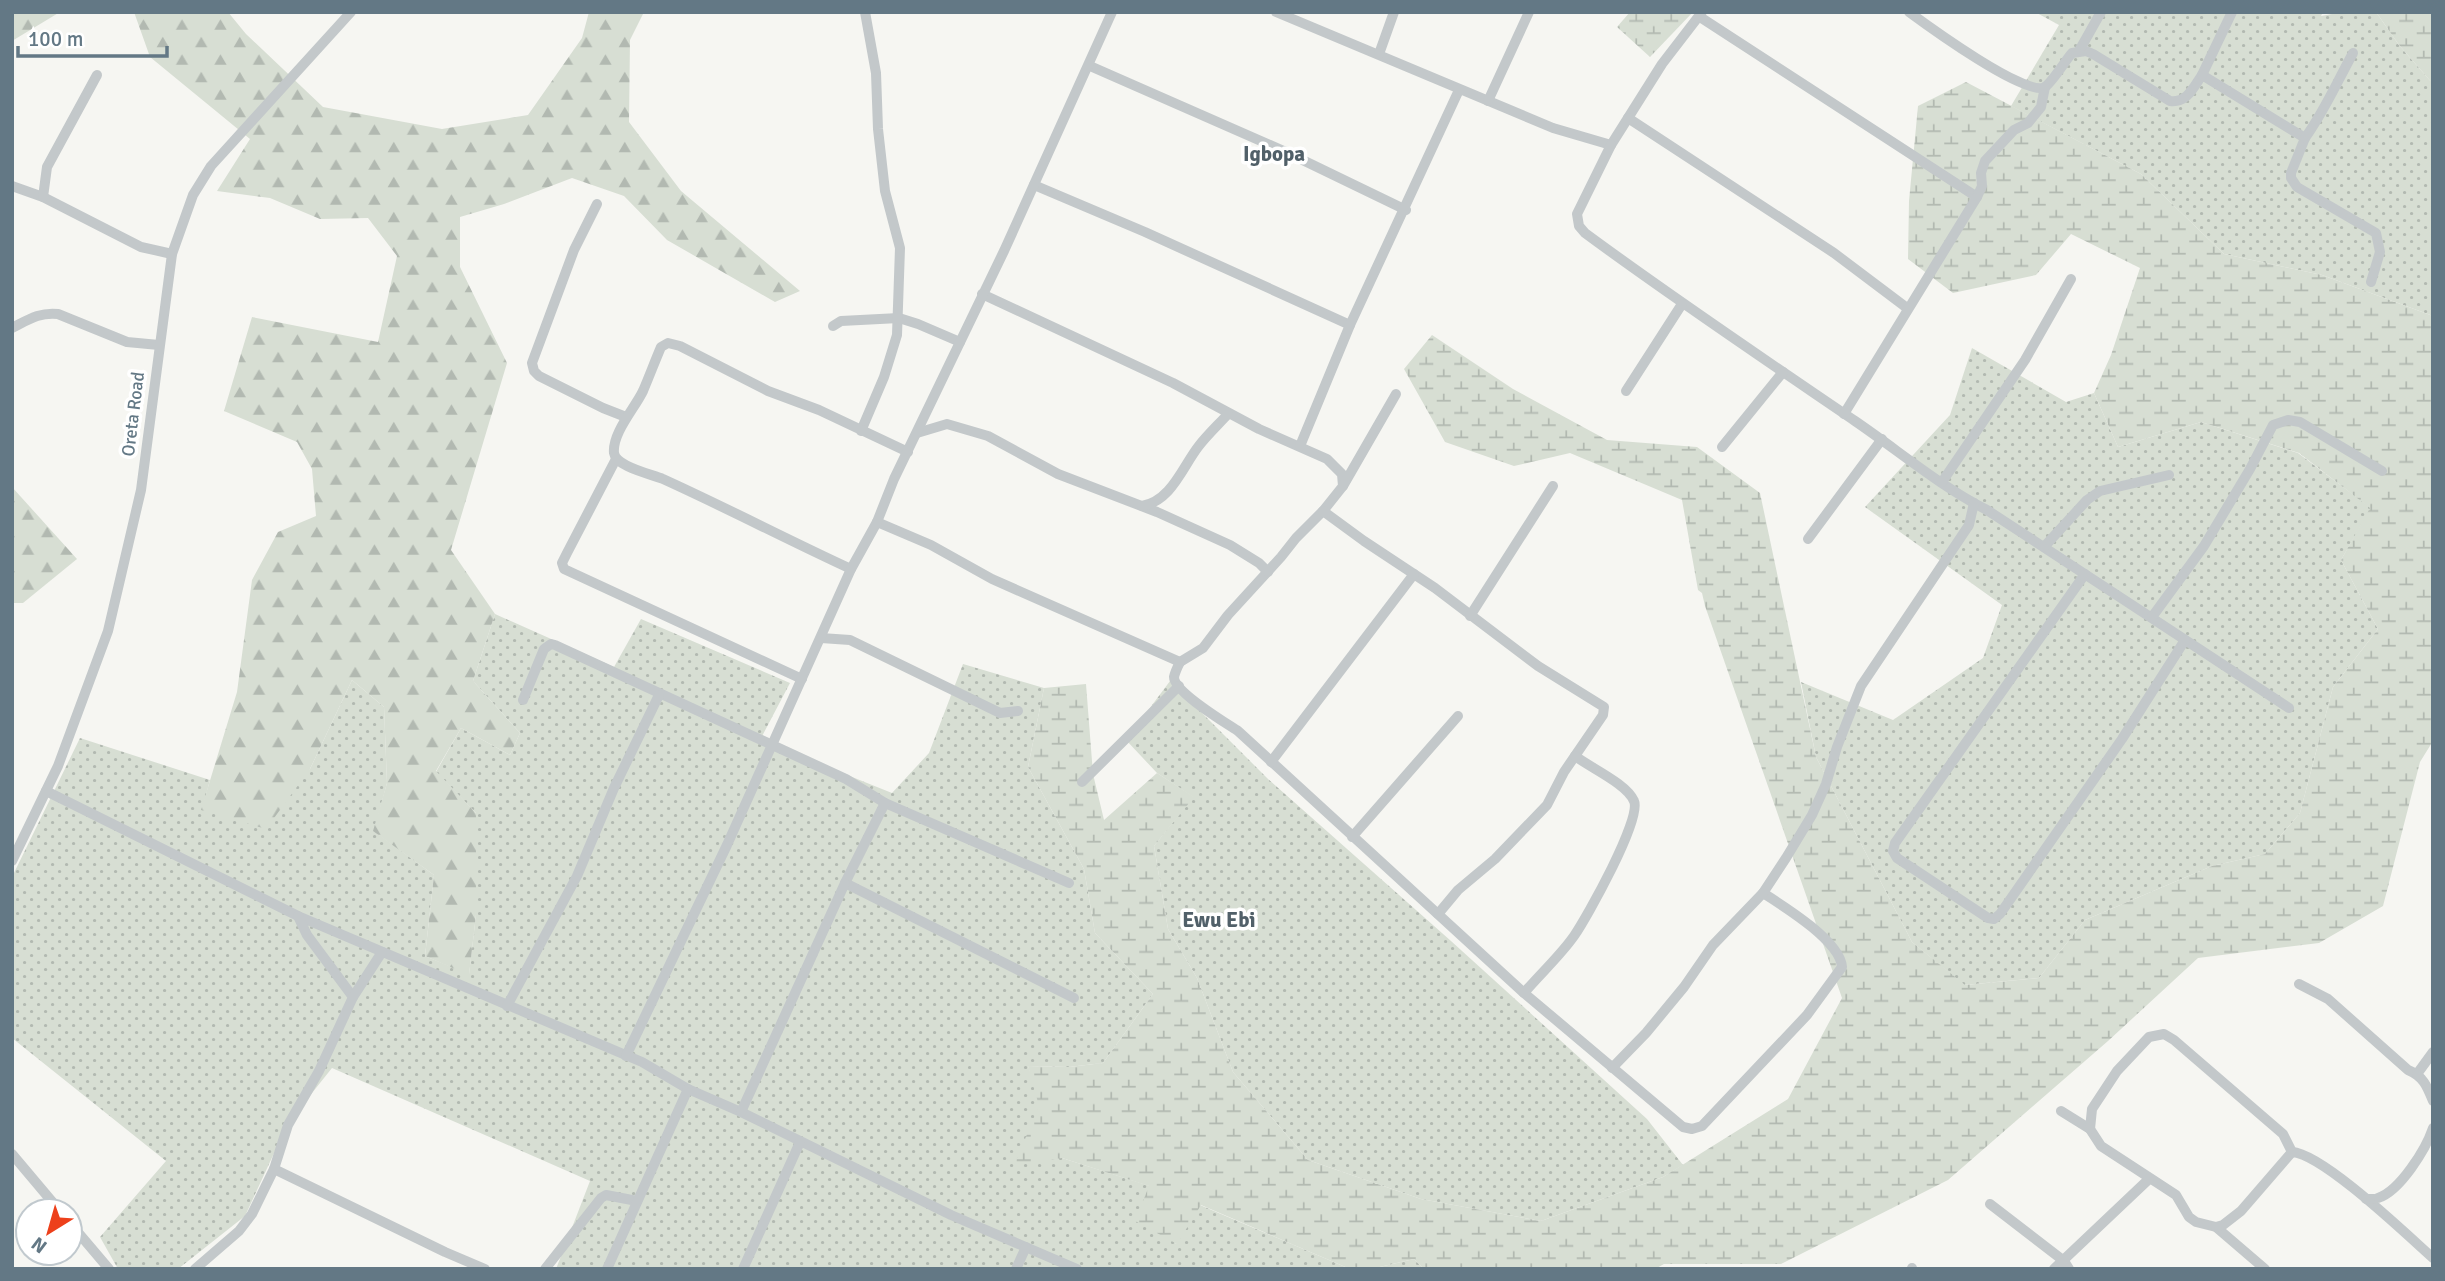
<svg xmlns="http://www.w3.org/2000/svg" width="2445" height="1281" font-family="Signika,sans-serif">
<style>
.grass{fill:url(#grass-dots)}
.forest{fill:url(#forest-firs)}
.wetland{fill:url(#wetland-marsh)}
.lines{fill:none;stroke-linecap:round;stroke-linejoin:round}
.minor{stroke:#c3c8ca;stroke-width:10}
.labels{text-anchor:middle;stroke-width:7;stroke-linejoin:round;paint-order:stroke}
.street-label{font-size:18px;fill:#637885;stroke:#fff}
.quarter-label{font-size:21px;font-weight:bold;fill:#516069;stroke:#fff}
</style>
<defs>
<pattern id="grass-dots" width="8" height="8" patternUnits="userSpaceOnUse" patternTransform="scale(1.75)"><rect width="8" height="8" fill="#d7ded3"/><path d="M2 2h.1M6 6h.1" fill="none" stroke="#b2b9b1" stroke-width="1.8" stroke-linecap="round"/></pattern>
<pattern id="forest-firs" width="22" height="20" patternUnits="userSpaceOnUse" patternTransform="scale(1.75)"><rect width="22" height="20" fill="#d7ded3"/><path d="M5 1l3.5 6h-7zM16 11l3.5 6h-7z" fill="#b2b9b1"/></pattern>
<pattern id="wetland-marsh" width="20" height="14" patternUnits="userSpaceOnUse" patternTransform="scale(1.75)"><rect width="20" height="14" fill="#d7ded3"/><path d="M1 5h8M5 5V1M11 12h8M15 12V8" fill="none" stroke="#b2b9b1"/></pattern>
</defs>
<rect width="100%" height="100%" fill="#f6f6f2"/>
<g class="grass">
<polygon points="2035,12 2323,12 2321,16 2343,12 2376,12 2399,45 2433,84 2433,316 2322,275 2224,254 2141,174 2011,106 2059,25"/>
<polygon points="1972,348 2066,402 2094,393 2118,447 2201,422 2298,453 2371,508 2341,560 2378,629 2333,687 2300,813 2265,854 2212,866 2085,920 2039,978 1964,985 1912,942 1816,757 1801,682 1893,720 1983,658 2002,605 1865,507 1950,415"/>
<polygon points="495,614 614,667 641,619 790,683 760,740 892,793 929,753 963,664 1044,688 1028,767 1084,869 1095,933 1153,994 1103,1063 1069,1067 1028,1066 1062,1158 1150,1186 1176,1244 1200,1205 1350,1269 556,1269 590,1181 332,1068 288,1123 245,1216 178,1269 118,1269 100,1237 166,1161 12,1038 12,877 80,738 210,780 202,810 310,769 352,680 384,707 387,783 374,831 434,875 425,956 469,974 476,915 476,813 436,772 461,728 510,755 520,733 473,681"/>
<polygon points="1170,681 1268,779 1451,941 1647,1119 1683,1165 1663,1177 1541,1221 1421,1199 1308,1160 1233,1072 1197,978 1168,929 1154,846 1193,797 1157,773 1126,740"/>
<polygon points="1414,1259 1424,1269 1371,1269"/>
</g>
<g class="forest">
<polygon points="12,12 60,12 12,41"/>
<polygon points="134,12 228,12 246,34 323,107 442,129 528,115 582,38 589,12 644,12 630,40 629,122 681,191 800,291 775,302 667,240 624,196 572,178 504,204 460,217 460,267 507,363 451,550 495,614 473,681 520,733 510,755 461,728 436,771 476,813 476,915 469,975 425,956 434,875 373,831 387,783 384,707 352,680 310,769 266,829 201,810 237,692 252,580 278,532 316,516 312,469 297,442 224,411 252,317 378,342 397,256 368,218 320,219 270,198 217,191 250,139 150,57"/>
<polygon points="12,487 77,559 23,603 12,603"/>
</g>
<g class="wetland">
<polygon points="1630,12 1693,12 1650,57 1617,27"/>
<polygon points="2376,12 2433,12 2433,84 2399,45"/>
<polygon points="1966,82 2141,174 2224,254 2322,275 2433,316 2433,741 2420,762 2383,906 2319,943 2198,958 2108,1041 1948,1180 1781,1264 1664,1264 1655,1269 1424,1269 1414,1259 1371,1269 1350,1269 1201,1205 1177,1244 1135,1221 1149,1186 1062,1158 1014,1165 1039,1106 1028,1066 1069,1067 1103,1063 1153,994 1095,933 1084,869 1028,767 1044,688 1086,684 1093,774 1104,820 1157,773 1194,797 1154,846 1168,929 1197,978 1233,1072 1308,1160 1421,1199 1541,1221 1663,1177 1788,1099 1842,998 1705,606 1702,593 1698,590 1682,500 1570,453 1514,466 1445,442 1404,369 1432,335 1513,389 1607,440 1697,447 1760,493 1816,757 1912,942 1965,985 2039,978 2085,920 2212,866 2265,854 2300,813 2333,687 2378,629 2341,560 2370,508 2299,453 2201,422 2118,447 2094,393 2111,355 2140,268 2071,234 2036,275 1953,293 1908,259 1909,201 1918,106"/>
</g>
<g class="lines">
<g class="minor">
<polyline points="1276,12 1553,128 1611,145 1662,64 1702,12"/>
<path d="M1909,12c19,14 118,86 136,75 8,-6 20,-26 27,-34l14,-2 7,3 77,47c17,2 23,-13 32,-26l103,63 -14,35v5l6,9 79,46 4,19 -9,30"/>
<polyline points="1700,17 1977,197"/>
<polyline points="2079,51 2101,12"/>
<polyline points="1379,54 1394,12"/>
<polyline points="1090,66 1286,152 1406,210"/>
<polyline points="2202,75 2232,12"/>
<polyline points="1488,101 1529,12"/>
<polyline points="1628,118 1834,253 1907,308"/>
<path d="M2305,138c19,-26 32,-56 48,-85"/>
<path d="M1611,145l-34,69 2,12 6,7c88,65 179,126 270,188 44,30 85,65 132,89l302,198"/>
<polyline points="1034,185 1145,232 1350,325"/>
<polyline points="12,186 43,197 141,247 172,254"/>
<polyline points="43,197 47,167 97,75"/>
<polyline points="597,204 574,250 532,363 534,371 539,376 603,408 626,417"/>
<polyline points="982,294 1173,383 1259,429 1327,459 1342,474 1343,486 1323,511 1296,538 1281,557 1228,615 1203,648 1180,662"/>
<polyline points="833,326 841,321 899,318 918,324 960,342"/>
<path d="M12,328c16,-8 27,-16 46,-14l69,28 32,3"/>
<polyline points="1626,391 1682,304"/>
<polyline points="1844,414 1977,197 1982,186 1981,173 1985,161 2014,130 2028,123 2041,107 2045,87"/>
<polyline points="861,431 884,377 897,335 900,248 885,191 878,129 876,73 865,12"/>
<polyline points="917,433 947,424 988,436 1058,474 1157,512 1230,545 1259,563 1268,572"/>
<polyline points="1300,446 1350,325 1459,90"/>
<polyline points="1722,447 1783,372"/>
<polyline points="616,459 567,553 562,563 564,569 802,679"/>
<polyline points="1942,482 2025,360 2071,279"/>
<polyline points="1343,486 1396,394"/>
<path d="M1142,506c29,-5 40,-38 56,-59 9,-12 20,-22 30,-33"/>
<polyline points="1323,511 1364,541 1435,588 1538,666 1604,707 1603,715 1564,772 1547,805 1495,859 1458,890 1438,914"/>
<path d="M877,522l54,23 61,34 188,83c-2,4 -5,10 -6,15 0,15 52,46 64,54l286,262 159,134 9,2 10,-3 105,-111 35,-48c-2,-26 -57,-60 -79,-74"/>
<polyline points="1808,539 1882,439"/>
<polyline points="2044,547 2087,500 2100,491 2169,475"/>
<path d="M851,569c-63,-29 -124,-61 -188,-90 -12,-5 -47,-12 -49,-26 -2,-20 21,-45 29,-62 6,-14 12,-30 18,-44l7,-4 12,3 88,45 51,19 89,42"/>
<polyline points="2085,574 1895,843 1893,851 1897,858 1988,918 1994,919 2000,914 2122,739 2185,640"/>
<polyline points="1470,616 1553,486"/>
<polyline points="2152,617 2204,546 2250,469 2273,425 2288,420 2300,422 2382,471"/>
<polyline points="821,638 850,640 1000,713 1018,711"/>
<polyline points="523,700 544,649 551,644 555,645 846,779 885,803 1069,883"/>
<polyline points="1271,762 1414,574"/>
<polyline points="1082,782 1179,686"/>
<polyline points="46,791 298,916 642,1062 688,1089 741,1112 951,1215 1077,1269"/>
<polyline points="885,803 845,883 1074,998"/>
<polyline points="1352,837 1458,716"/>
<polyline points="12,861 58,766 108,631 141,490 172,254 193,195 211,166 351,12"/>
<polyline points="298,916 307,935 353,997"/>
<path d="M2299,984l29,15 80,71c15,6 19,16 25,31"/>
<path d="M1524,993c16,-19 36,-37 50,-57 13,-19 68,-117 60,-135 -7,-17 -43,-33 -59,-45"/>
<polyline points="507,1006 577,876 614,788 659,695"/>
<polyline points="626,1056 727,845 851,569 877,522 894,479 1004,251 1112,12"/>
<polyline points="1612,1068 1646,1033 1684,987 1713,945 1763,893 1786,858 1812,815 1826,784 1837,747 1861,686 1969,525 1974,503"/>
<polyline points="2417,1074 2433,1052"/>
<polyline points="2061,1111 2090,1129 2101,1146 2176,1195 2189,1217 2196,1222 2216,1227 2265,1269"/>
<polyline points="741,1112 845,883"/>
<polyline points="2090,1129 2092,1109 2117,1071 2149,1037 2164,1034 2174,1040 2283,1134 2292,1152"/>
<path d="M2292,1152c31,2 114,82 141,106"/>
<polyline points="12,1154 60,1211"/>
<polyline points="274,1169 445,1252 485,1269"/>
<path d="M2366,1199c2,0 11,0 12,-1 22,-7 48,-49 55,-70"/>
<polyline points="1990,1204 2064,1261 2069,1269"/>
<polyline points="70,1223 109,1269"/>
<polyline points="2216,1227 2223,1225 2241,1211 2292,1152"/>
<polyline points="1912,1268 1912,1269"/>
<polyline points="195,1269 239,1231 252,1214 274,1169 288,1125 319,1071 353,997 382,952"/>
<polyline points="545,1269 601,1198 606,1195 637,1201"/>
<polyline points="607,1269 688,1089"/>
<polyline points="743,1269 800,1142"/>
<polyline points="1016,1269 1026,1247"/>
<polyline points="2054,1269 2149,1179"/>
</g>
</g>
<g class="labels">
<g class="street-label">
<text transform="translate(133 414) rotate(-83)" y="6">Oreta Road</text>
</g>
<g class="quarter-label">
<text x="1274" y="161">Igbopa</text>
<text x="1219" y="927">Ewu Ebi</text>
</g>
</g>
<rect width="2445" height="1281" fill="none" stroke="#637885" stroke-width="28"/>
<g transform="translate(49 1232) rotate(217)"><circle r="33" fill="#ffffff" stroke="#c1c9ce" stroke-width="2"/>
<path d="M0-5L12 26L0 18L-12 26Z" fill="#ed401b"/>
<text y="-10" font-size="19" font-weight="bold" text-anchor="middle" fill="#637885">N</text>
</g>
<path d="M18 46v10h149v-10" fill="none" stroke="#637885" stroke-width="3.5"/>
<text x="28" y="46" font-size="21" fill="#637885" stroke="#ffffff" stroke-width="5" paint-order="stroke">100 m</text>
</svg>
